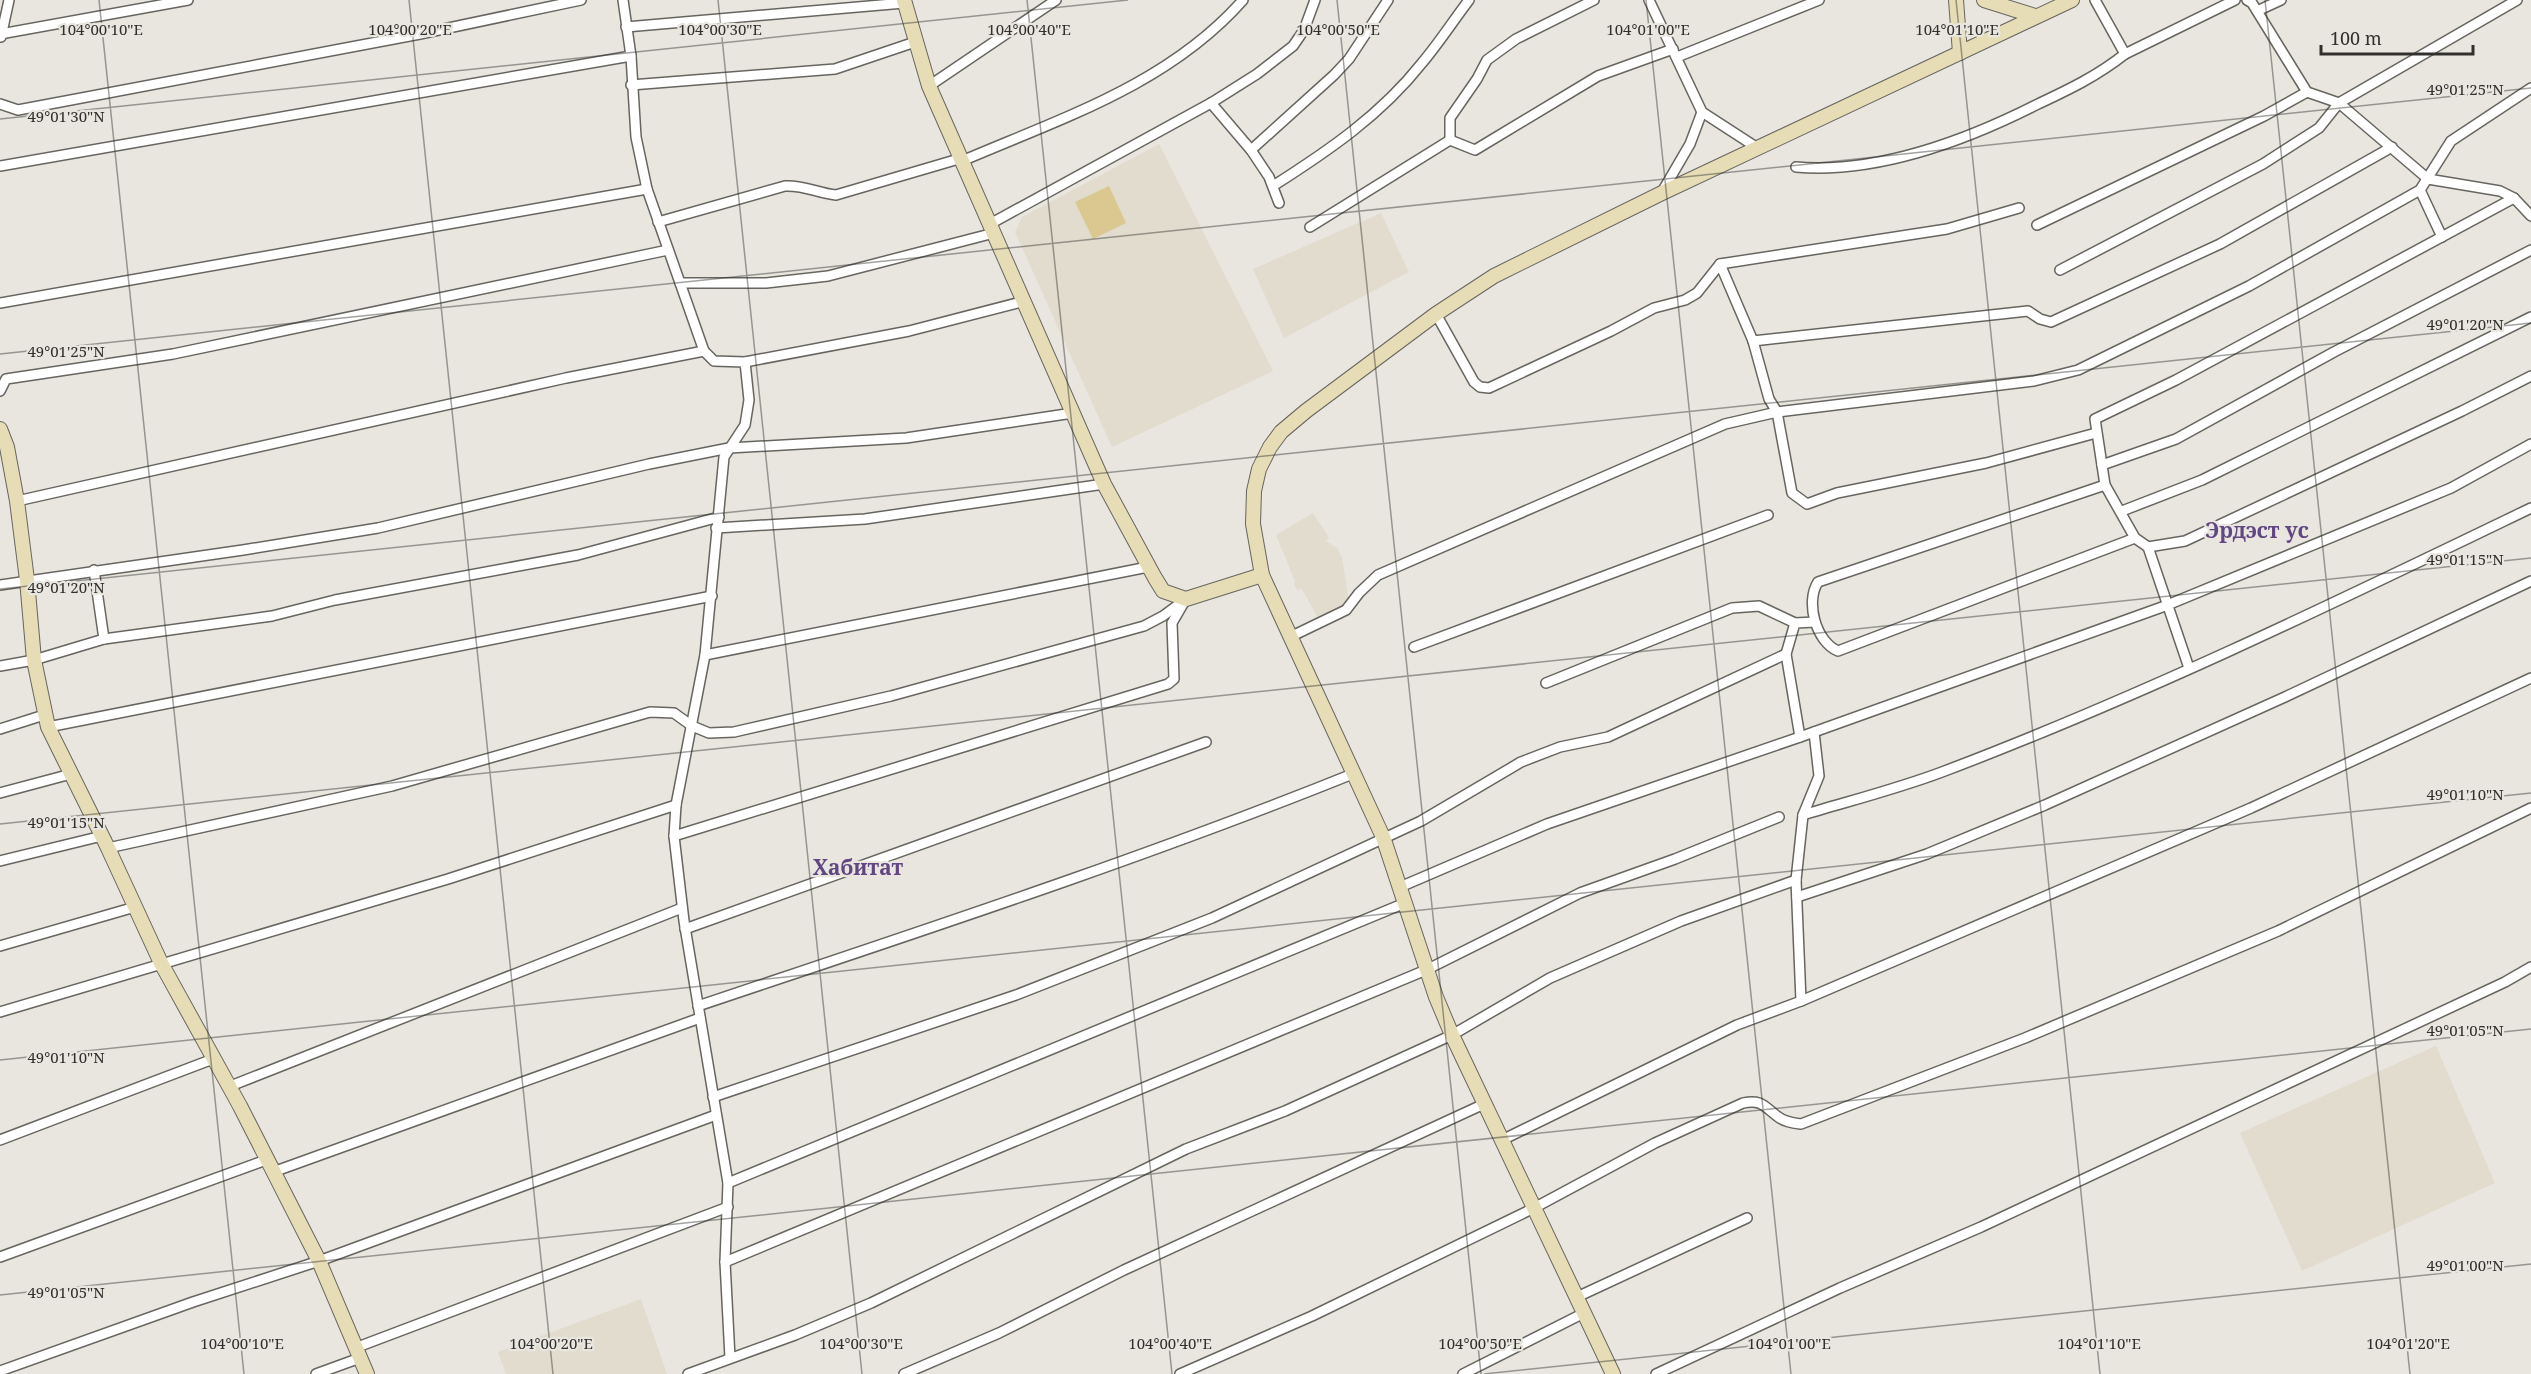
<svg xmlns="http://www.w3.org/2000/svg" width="2531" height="1374" font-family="'Noto Serif',serif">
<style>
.built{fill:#e1dcce}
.green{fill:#dac890}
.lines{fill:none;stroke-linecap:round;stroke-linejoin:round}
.street-casing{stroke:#67655f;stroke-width:12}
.secondary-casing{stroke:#67655f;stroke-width:16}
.street{stroke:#fff;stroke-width:9}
.secondary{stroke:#e6ddb7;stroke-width:14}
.ticks{fill:none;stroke:#31302e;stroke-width:1.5;stroke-opacity:0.45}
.labels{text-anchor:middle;stroke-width:4.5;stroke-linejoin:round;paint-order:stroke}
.district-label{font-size:21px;font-weight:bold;fill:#614683;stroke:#e8e6df}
.ticks-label{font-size:15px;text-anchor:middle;fill:#31302e;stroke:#e8e6df;stroke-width:4.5;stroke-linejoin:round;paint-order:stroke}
</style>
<rect width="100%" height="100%" fill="#e8e6df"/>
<g class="built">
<polygon points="1159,144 1273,371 1112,447 1015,232 1022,217"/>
<polygon points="1381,213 1409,272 1284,338 1253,269"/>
<polygon points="1313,513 1329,538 1326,541 1337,548 1342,558 1349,602 1319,620 1302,589 1297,590 1294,584 1295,581 1276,535"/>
<polygon points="2436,1046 2495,1183 2302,1271 2240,1133"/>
<polygon points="641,1299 667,1374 506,1374 498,1352"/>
</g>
<polygon class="green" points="1109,186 1126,223 1093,239 1075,202"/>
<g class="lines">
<g class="street-casing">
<g id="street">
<polyline points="623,0 631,56 636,137 647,189 704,351 714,361 745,362 749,400 745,425 724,457 705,655 676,805 674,836 684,921 728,1183 725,1262 730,1358"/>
<polyline points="1649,0 1702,112 1756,147"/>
<polyline points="2095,0 2125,54 2235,0"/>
<polyline points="2247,0 2252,3 2307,92 2339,103 2428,179 2500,191 2514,198 2531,216"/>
<polyline points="2257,11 2281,0"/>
<polyline points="626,27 904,3"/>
<polyline points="0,34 188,0"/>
<polyline points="1,37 9,0"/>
<polyline points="1677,57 1819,0"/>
<polyline points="631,85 835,69 915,42"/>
<polyline points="929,86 1056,0"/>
<polyline points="1211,103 1251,150 1269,177 1279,203"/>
<polyline points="0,104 18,110 420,34 581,0"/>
<polyline points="1450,140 1475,150 1598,76 1673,49"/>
<polyline points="1450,140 1450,118 1477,79 1487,60 1516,39 1594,0"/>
<polyline points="1251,150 1334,75 1349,59 1388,0"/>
<path d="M962,161c100,-43 207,-77 281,-161"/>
<polyline points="0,166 631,56"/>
<path d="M1796,167c81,7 171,-27 242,-63 32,-15 59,-28 87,-50"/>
<path d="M1273,186c55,-35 108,-71 149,-123 17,-20 31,-42 47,-63"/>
<polyline points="2420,190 2442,237"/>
<polyline points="1662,192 1690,144 1702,112"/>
<polyline points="2514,198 2176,380 2095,419 2105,485 2135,538 2148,547 2185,541 2462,411 2531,376"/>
<path d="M658,222l127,-36c20,-1 32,7 51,9l126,-37"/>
<polyline points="990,224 1211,103 1257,74 1293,46 1304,30 1315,0"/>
<polyline points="2037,225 2264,116 2307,92"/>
<polyline points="1310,227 1450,140"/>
<polyline points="1720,264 1753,341 1769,399 1777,412 1792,493 1807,504 1837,493 1986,463 2096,433"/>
<polyline points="2060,270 2263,164 2319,128 2339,103 2517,0"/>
<polyline points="680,283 766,283 828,276 994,233"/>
<polyline points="0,303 647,189"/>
<polyline points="1436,314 1474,382 1480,387 1489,388 1611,331 1654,308 1685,300 1697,293 1720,264 1947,229 2019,208"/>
<polyline points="1753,341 2028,311 2040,319 2051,322 2220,244 2392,147"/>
<polyline points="745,362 909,331 1025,301"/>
<polyline points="0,391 6,379 173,354 668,250"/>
<polyline points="2102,465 2176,439 2334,352 2531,250"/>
<path d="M2105,485l-287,97c-13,20 -2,60 20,69l297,-113"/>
<polyline points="17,501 566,378 704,351"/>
<polyline points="2122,511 2202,480 2531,317"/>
<polyline points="716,528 865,519 1104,484"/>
<polyline points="2148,547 2189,668"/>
<polyline points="94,570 104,639"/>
<polyline points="0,585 243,550 378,528 649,464 729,448 906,438 1073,413"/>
<polyline points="1290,637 1346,610 1359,593 1378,575 1725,424 1777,412 2034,381 2078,370 2249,286 2420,190 2451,141 2531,88"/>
<polyline points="1414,647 1768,515"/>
<polyline points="705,655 1148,567"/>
<polyline points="0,666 34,660 104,639 272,616 335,600 578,555 719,517"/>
<polyline points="1546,683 1732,608 1759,606 1795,623"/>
<polyline points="48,727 712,596"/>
<polyline points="0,729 44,715"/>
<polyline points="1800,737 1786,654 1795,623 1815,622"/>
<polyline points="0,793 71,774"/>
<path d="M1803,815c46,-14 94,-26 139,-43 201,-76 396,-171 589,-264"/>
<polyline points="674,836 1168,684 1174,679 1172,623 1183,604"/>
<polyline points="108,848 392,786 650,712 674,713 692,726 709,733 734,732 891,696 1144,626 1163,616 1186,599"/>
<polyline points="0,861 102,836"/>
<polyline points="1400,887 1547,824 1800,737 2165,606 2451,488 2531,444"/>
<polyline points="1797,897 1927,854 2045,805 2285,697 2531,581"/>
<polyline points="685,929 1206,742"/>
<polyline points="0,946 135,907"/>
<polyline points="1801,1001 2251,808 2531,678"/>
<path d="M698,1006c220,-74 441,-146 657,-233"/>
<polyline points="0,1012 448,879 676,805"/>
<polyline points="228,1087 682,908"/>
<polyline points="713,1097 1016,995 1212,918 1421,821 1521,762 1560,747 1608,737 1786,654"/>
<polyline points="0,1140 213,1059"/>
<polyline points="1502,1140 1737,1025 1801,1001 1796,880 1803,815 1819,776 1814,732"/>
<polyline points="273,1172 700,1018"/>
<polyline points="728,1183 1405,903"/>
<polyline points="0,1257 266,1160"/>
<polyline points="725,1262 1426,970 1580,893 1675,859 1779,817"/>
<polyline points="1577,1297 1747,1218"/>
<polyline points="355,1348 728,1207"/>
<polyline points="0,1371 193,1302 319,1261 716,1115"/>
<polyline points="316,1374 360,1358"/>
<polyline points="688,1374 795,1335 871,1303 1186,1149 1285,1111 1452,1035 1550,978 1681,921 1796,880"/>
<polyline points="904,1374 999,1333 1124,1270 1484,1104"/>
<path d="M1180,1374l132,-58 222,-108 121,-65 88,-40c18,-4 21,3 34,13 7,6 16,7 24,8l224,-86 253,-107 253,-123"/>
<polyline points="1463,1374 1584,1313"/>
<polyline points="1656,1374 1840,1288 1981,1227 2505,982 2531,967"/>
</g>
</g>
<g class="secondary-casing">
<g id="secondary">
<polyline points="904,0 929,86 1104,484 1155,578 1163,591 1186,599 1262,575"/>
<polyline points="1956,0 1960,53"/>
<polyline points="1984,0 2035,16"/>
<polyline points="0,429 7,447 17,501 27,580 34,660 48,727 108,848 161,963 240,1106 319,1261 367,1374"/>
<polyline points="1613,1374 1452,1035 1436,997 1383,837 1262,575 1253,524 1254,491 1259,469 1270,447 1281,432 1306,411 1436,314 1494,276 1662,193 2072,0"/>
</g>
</g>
<use href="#street" class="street"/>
<use href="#secondary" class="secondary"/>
</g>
<path class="ticks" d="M99,0l145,1374M409,0l144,1374M718,0l144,1374M1027,0l145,1374M1337,0l144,1374M1646,0l145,1374M1956,0l144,1374M2265,0l145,1374M0,119l1128,-119M0,354l2531,-266M0,589l2531,-266M0,824l2531,-266M0,1060l2531,-267M0,1295l2531,-266M1484,1374l1047,-110"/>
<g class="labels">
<g class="district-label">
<text x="2257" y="538">Эрдэст ус</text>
<text x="858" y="875">Хабитат</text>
</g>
</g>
<g class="ticks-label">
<text x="101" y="35">104°00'10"E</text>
<text x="410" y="35">104°00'20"E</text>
<text x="720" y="35">104°00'30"E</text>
<text x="1029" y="35">104°00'40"E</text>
<text x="1338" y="35">104°00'50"E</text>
<text x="1648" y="35">104°01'00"E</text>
<text x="1957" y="35">104°01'10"E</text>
<text x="2465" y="95">49°01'25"N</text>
<text x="66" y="122">49°01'30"N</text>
<text x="2465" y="330">49°01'20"N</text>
<text x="66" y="357">49°01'25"N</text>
<text x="2465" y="565">49°01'15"N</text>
<text x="66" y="593">49°01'20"N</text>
<text x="2465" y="800">49°01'10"N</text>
<text x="66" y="828">49°01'15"N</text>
<text x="2465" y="1036">49°01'05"N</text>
<text x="66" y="1063">49°01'10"N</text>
<text x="2465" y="1271">49°01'00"N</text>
<text x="66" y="1298">49°01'05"N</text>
<text x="242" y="1349">104°00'10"E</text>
<text x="551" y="1349">104°00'20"E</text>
<text x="861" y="1349">104°00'30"E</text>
<text x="1170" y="1349">104°00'40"E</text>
<text x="1480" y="1349">104°00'50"E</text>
<text x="1789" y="1349">104°01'00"E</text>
<text x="2099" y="1349">104°01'10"E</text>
<text x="2408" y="1349">104°01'20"E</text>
</g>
<path d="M2321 45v9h152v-9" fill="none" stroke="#31302e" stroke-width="3"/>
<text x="2330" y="45" font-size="18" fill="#31302e" stroke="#e8e6df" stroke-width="4.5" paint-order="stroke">100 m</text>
</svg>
